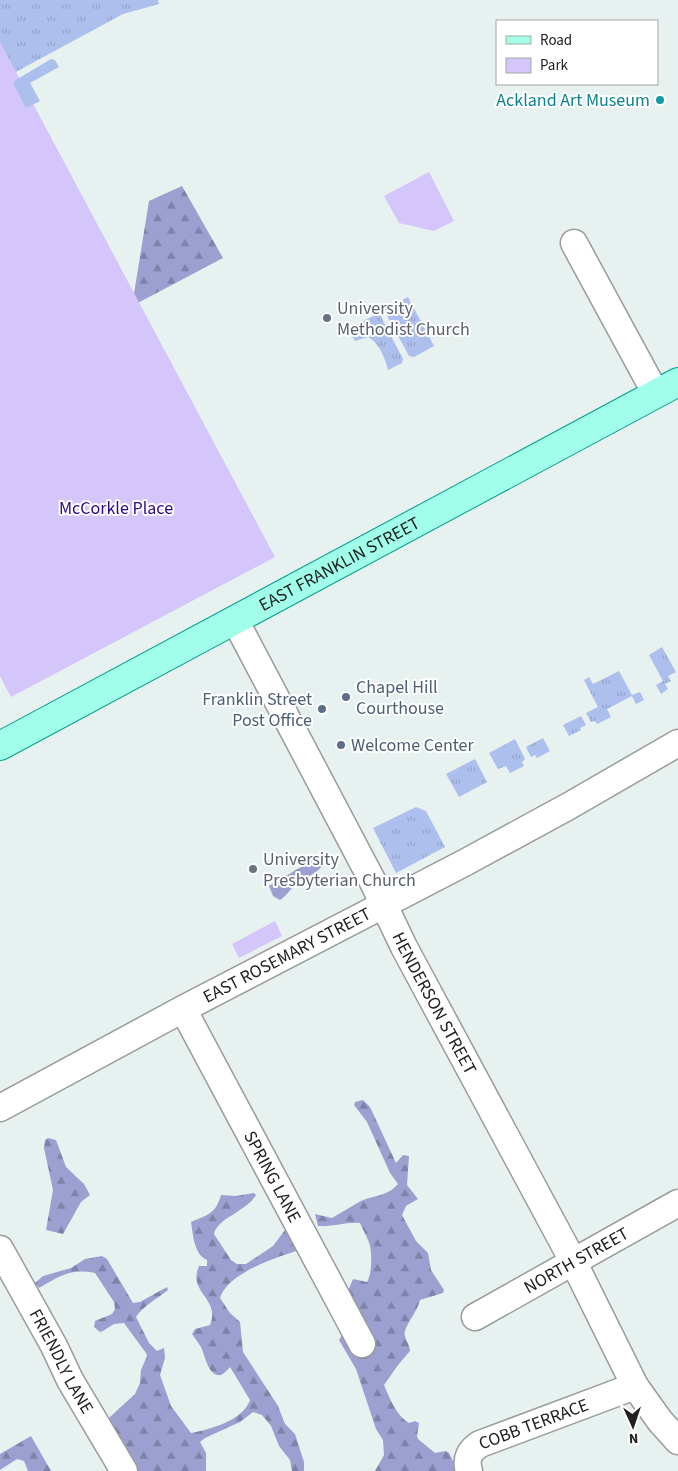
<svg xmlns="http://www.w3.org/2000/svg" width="678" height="1471" font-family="'Source Sans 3',sans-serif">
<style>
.grass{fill:url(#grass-tufts)}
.forest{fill:url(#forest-firs)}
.park{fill:#d4c5fb}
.garden{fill:#adbfec}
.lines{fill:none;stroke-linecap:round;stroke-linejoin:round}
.minor-casing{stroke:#9b9b9b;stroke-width:29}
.major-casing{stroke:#009e8a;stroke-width:30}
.minor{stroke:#fff;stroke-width:26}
.major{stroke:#a0fee9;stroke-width:28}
.culture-dot{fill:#0f9aa8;stroke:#fff;stroke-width:2}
.worship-dot{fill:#6b7280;stroke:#fff;stroke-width:2}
.service-dot{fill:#5c6f8a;stroke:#fff;stroke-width:2}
.labels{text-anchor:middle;stroke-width:4;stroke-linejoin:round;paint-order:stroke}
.culture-label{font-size:18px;fill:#0d838f;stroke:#fff;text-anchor:end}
.worship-label{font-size:18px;fill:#5b616d;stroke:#fff;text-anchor:start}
.park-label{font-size:18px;fill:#2d0984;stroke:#fff}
.street-label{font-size:18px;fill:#212121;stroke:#fff}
.service-label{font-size:18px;fill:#4e5e75;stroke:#fff;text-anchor:start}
</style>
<defs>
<pattern id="grass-tufts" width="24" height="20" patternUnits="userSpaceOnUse" patternTransform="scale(1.25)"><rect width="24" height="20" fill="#adbfec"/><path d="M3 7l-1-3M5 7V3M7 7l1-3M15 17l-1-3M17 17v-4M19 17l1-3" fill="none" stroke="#95a4ca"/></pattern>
<pattern id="forest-firs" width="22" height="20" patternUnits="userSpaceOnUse" patternTransform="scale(1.25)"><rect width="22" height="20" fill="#9ba0d1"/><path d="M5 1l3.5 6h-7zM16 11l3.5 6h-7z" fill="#7e82a9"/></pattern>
</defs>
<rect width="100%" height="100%" fill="#e7f1f0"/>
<g class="grass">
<polygon points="0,0 158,0 159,4 123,14 12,74 0,61"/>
<polygon points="408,297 434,346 414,357 409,356 384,310"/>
<path d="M379,313l24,46 -1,4 -14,7c-2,-10 -10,-29 -20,-33l-13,4 -7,-12z"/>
<polygon points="662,647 676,672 668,676 671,681 665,684 668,689 661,694 656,685 663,681 649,655"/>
<polygon points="619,671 632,695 640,692 644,700 636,704 632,696 607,709 611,717 597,724 595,721 591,722 586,713 598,707 584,680 589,677 593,684"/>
<polygon points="581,716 586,725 580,728 581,730 569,736 563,725"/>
<polygon points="543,738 550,751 537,758 535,755 531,757 526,747"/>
<polygon points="515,739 525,759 522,762 524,766 510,773 506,766 498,769 489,753"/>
<polygon points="475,759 487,782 459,797 446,774"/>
<polygon points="416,807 426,811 445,847 396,873 373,828"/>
</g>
<g class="forest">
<polygon points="182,186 223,258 132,306 149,201"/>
<path d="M323,854h4l1,4c-11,18 -19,16 -34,28 -5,5 -8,10 -14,14l-7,-4 -4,-10z"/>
<path d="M363,1100l7,7 26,56 7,-8 6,1 -2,29 11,14 -12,7 -4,9 14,26 12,12 3,17 13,20 -1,3 -23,7c-3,12 -12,21 -15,31 -2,7 5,13 5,20l-12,14 -14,20c6,14 12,30 25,38l6,-2 4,2 -2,13 1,3 17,14 11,-2 3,2 9,18h-83l9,-16 -1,-15 -7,-11 -20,-60 -17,-29 7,-12 20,28 4,-6 -22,-59 5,-12 14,3c5,-8 5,-27 3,-36 -2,-8 -7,-16 -10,-23 -15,-1 -26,4 -42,3l-3,-12 17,4c9,-5 18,-11 27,-16 14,-7 28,-5 39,-18l-8,-11 -23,-51 -13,-17 1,-3z"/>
<polygon points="48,1138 56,1140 66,1167 84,1184 90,1195 81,1202 63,1234 46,1230 53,1190 44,1148 45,1140"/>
<path d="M254,1193l2,2c-10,17 -39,23 -42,39l17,26 6,4h9l27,-18 12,-16 6,-3 11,22c-24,8 -74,23 -82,49l10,15 10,9 3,30 35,54 7,18 10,10 9,28v9h-12l-2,-11 -11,-14 -8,-20 -9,-11 -9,-3 -13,10 -35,16 -5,4 6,11v18h-68l-30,-48 2,-6 25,-23 5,-11 1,-13 6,-14 -1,-3 -22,-30 -10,1 -11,7 -3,1 -6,-5 1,-6 17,-7 3,-5 -1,-7 -19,-29c-25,-5 -35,3 -56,15l-4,-5 8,-7 28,-8 14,-9 17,-3 5,3 26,44 7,-1 27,-15 1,3c-11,9 -25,16 -32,27l13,26 8,8 7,-3 1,10 -5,17 11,31 20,27c21,-4 52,-13 59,-33l-20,-33c-2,2 -6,7 -9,8 -13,2 -16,-20 -20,-28 -3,-4 -6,-9 -9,-13l3,-5 15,-4c11,-27 -23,-32 -11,-59h8v-6c-13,-6 -14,-25 -16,-38 16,-7 25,-8 30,-27l15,1z"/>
<polygon points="31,1436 51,1471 28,1471 24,1461 17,1459 0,1470 0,1454"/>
</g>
<g class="park">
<polygon points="0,42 275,557 11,697 0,676"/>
<polygon points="429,172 454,221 434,231 399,223 384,196"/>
<polygon points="275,921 282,936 239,958 232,944"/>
</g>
<polygon class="garden" points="51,59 55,60 59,67 30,83 40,101 26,108 14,85 14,81"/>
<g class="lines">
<g class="minor-casing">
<g id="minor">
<polyline points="574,243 656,394"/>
<path id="s1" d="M235,620l137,260 32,67 169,314 62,125 25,35 18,20"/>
<path id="s2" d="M183,1009l179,335"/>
<path id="s3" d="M0,1108l183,-99 283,-147 103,-56 109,-63"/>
<path id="s4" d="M0,1249l54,97 16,34 54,91"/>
<path id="s5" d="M475,1317l203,-114"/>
<path id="s6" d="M469,1471c-4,-12 1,-21 11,-27l155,-58"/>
</g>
</g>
<g class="major-casing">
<g id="major">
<path id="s7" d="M0,746l678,-364"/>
</g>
</g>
<use href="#minor" class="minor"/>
<use href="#major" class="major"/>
</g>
<circle class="culture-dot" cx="660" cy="100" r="5"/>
<g class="worship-dot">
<circle cx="327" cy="318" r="5"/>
<circle cx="253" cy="869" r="5"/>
</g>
<g class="service-dot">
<circle cx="346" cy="697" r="5"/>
<circle cx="322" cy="709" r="5"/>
<circle cx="341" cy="745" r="5"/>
</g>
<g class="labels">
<g class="culture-label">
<text x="650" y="106">Ackland Art Museum</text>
</g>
<g class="worship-label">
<text x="337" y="314">University<tspan x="337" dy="21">Methodist Church</tspan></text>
<text x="263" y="865">University<tspan x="263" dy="21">Presbyterian Church</tspan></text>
</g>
<g class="park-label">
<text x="116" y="514">McCorkle Place</text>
</g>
<g class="street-label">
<text dy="6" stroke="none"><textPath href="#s7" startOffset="385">EAST FRANKLIN STREET</textPath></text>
<text dy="6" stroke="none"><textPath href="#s3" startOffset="325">EAST ROSEMARY STREET</textPath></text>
<text dy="6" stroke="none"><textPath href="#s1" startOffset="432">HENDERSON STREET</textPath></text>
<text dy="6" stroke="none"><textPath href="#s2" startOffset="190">SPRING LANE</textPath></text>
<text dy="6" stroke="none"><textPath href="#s5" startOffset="116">NORTH STREET</textPath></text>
<text dy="6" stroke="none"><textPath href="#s4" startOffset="128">FRIENDLY LANE</textPath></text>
<text dy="6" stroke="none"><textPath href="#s6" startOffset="89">COBB TERRACE</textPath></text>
</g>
<g class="service-label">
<text x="356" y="693">Chapel Hill<tspan x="356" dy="21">Courthouse</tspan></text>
<text x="312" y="705" text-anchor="end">Franklin Street<tspan x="312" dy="21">Post Office</tspan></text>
<text x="351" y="751">Welcome Center</text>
</g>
</g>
<rect x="496" y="20" width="162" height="65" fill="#ffffff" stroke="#a6a6a6"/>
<rect x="506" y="36" width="25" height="8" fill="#a0fee9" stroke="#a6a6a6"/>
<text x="540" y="45" font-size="15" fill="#212121">Road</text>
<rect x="506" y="58" width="25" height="15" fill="#d4c5fb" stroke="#a6a6a6"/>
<text x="540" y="70" font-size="15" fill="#212121">Park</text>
<g transform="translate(633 1426) rotate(177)" stroke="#ffffff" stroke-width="4" paint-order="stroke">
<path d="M0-4L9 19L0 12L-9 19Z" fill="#212121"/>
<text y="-8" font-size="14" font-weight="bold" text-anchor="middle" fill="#212121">N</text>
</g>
</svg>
